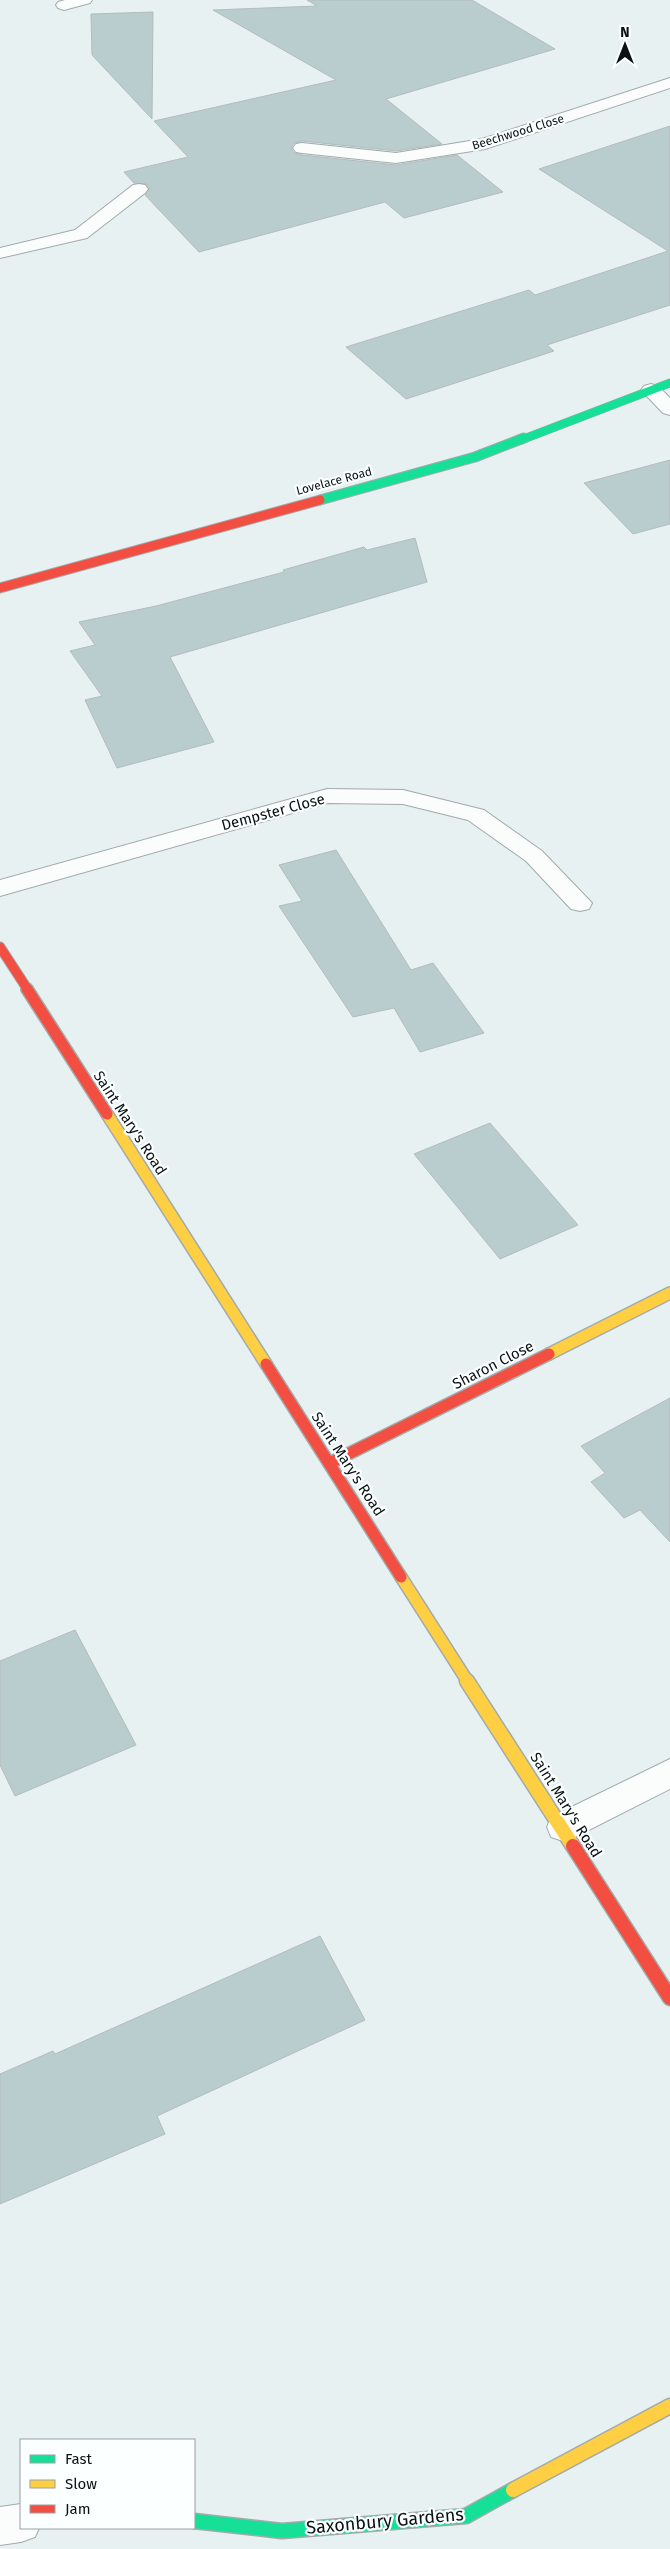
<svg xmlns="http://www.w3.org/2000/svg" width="670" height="2549" font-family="'Fira Sans',sans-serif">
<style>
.building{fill:#b9ccce;stroke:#b4bcbd}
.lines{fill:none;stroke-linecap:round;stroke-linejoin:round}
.lane-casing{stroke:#a2aaaa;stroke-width:2}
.street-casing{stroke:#a2aaaa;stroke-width:2}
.fast-far2-casing{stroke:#a2aaaa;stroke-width:9}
.fast-far1-casing{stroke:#a2aaaa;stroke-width:11}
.fast-casing{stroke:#a2aaaa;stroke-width:17}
.slow-far1-casing{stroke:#a2aaaa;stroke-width:14}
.slow-casing{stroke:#a2aaaa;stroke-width:17}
.jam-far2-casing{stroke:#a2aaaa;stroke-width:11}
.jam-far1-casing{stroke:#a2aaaa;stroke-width:14}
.jam-casing{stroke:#a2aaaa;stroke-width:17}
.lane{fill:#fbfdfd;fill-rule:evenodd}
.street{fill:#fbfdfd;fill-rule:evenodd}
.fast-far2{stroke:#16e098;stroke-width:8}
.fast-far1{stroke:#16e098;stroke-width:9}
.fast{stroke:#16e098;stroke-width:14}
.slow-far1{stroke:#ffcf43;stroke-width:11}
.slow{stroke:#ffcf43;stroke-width:14}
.jam-far2{stroke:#f24e42;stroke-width:9}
.jam-far1{stroke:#f24e42;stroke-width:11}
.jam{stroke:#f24e42;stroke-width:14}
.labels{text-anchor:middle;stroke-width:4.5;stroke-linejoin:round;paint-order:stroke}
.far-street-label{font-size:12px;fill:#0b1112;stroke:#fbffff}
.street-label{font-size:15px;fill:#0b1112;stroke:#fbffff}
.near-street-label{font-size:18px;fill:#0b1112;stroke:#fbffff}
</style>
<rect width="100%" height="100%" fill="#e7f1f2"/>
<g class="building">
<polygon points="307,0 472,0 555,49 386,99 442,144 396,151 302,141 294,143 291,148 294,153 302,155 396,165 457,155 503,192 404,218 385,202 199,252 145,195 150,189 146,184 134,183 124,172 188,157 154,121 336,80 213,10 317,6"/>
<polygon points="153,12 152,119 92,55 91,14"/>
<polygon points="670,126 670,305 547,345 554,351 406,399 346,347 529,290 535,295 668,251 539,169"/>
<polygon points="670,460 670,524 633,534 584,483"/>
<polygon points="415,538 427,582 170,657 214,742 117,768 85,700 102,696 70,651 95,645 79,622 156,606 284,572 283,570 364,547 367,550"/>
<polygon points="336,850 411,970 433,963 484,1033 420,1052 394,1008 353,1017 279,906 302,901 279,865"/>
<polygon points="490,1123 578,1225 500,1259 414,1154"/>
<polygon points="670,1398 670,1542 640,1510 624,1518 591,1482 605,1473 581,1446"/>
<polygon points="75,1630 136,1745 15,1796 0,1765 0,1661"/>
<polygon points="320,1936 365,2020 157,2116 165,2134 0,2204 0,2074 53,2051 55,2054"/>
</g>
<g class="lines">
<g class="lane-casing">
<g id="lane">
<polygon points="139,184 145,185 148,189 145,193 87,238 0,258 0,248 75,230 133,185"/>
<polygon points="327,789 403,790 484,810 542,851 592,903 589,909 580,911 571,909 526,861 468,820 403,804 328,803 0,896 0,880"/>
<polygon points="670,1759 670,1789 575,1837 563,1841 551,1837 547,1827 551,1817"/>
</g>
</g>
<g class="street-casing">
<g id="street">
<polygon points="65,0 92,0 90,3 64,10 58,8 56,5 58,2"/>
<polygon points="670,78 670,88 485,149 396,163 302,153 296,152 293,148 296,144 302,143 396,153 482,139"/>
<polygon points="651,384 658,386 670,398 670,415 663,413 641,390 644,386"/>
<polygon points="21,2504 21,2528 39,2528 35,2537 21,2542 0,2545 0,2507"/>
</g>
</g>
<g class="fast-far2-casing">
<polyline id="fast-far2" points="521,440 670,383"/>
</g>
<g class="fast-far1-casing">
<polyline id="fast-far1" points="320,500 475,457 524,438"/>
</g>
<g class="fast-casing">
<polyline id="fast" points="194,2521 282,2531 466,2516 513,2490"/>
</g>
<g class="slow-far1-casing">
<g id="slow-far1">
<polyline points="107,1114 266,1364"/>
<polyline points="549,1354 670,1293"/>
<polyline points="401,1577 468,1682"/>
</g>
</g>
<g class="slow-casing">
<g id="slow">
<polyline points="467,1681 573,1846"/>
<polyline points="513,2490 670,2406"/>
</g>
</g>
<g class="jam-far2-casing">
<g id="jam-far2">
<polyline points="0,588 320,500"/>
<polyline points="0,947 28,990"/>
</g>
</g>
<g class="jam-far1-casing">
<g id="jam-far1">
<polyline points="27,989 107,1114"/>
<polyline points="266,1364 401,1577"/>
<polyline points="330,1463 549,1354"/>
</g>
</g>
<g class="jam-casing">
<polyline id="jam" points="573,1846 670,1998"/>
</g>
<use href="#lane" class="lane"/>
<use href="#street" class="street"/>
<use href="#fast-far2" class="fast-far2"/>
<use href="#fast-far1" class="fast-far1"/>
<use href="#fast" class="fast"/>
<use href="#slow-far1" class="slow-far1"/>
<use href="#slow" class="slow"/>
<use href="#jam-far2" class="jam-far2"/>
<use href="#jam-far1" class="jam-far1"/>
<use href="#jam" class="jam"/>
</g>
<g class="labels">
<g class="far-street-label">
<text transform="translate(518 132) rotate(-17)" y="4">Beechwood Close</text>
<text transform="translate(334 481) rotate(-15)" y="4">Lovelace Road</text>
</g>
<g class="street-label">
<text transform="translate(273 812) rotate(-15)" y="5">Dempster Close</text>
<text transform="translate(130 1123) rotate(57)" y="5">Saint Mary's Road</text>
<text transform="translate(493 1365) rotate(-27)" y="5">Sharon Close</text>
<text transform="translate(348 1464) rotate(57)" y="5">Saint Mary's Road</text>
<text transform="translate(566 1805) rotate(58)" y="5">Saint Mary's Road</text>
</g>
<g class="near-street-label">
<text transform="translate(385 2521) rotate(-5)" y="6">Saxonbury Gardens</text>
</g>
</g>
<rect x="20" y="2439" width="175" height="90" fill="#fbffff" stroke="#9ba0a0"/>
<rect x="30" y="2455" width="25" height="8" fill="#16e098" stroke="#9ba0a0"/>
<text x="65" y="2464" font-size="15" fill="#0b1112">Fast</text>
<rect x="30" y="2480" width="25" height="8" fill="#ffcf43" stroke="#9ba0a0"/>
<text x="65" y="2489" font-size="15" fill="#0b1112">Slow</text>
<rect x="30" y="2505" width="25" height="8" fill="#f24e42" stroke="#9ba0a0"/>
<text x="65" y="2514" font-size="15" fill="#0b1112">Jam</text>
<g transform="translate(625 45)" stroke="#fbffff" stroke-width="4" paint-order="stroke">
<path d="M0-4L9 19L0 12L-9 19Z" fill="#0b1112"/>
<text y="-8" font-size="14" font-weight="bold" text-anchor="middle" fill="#0b1112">N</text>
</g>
</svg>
